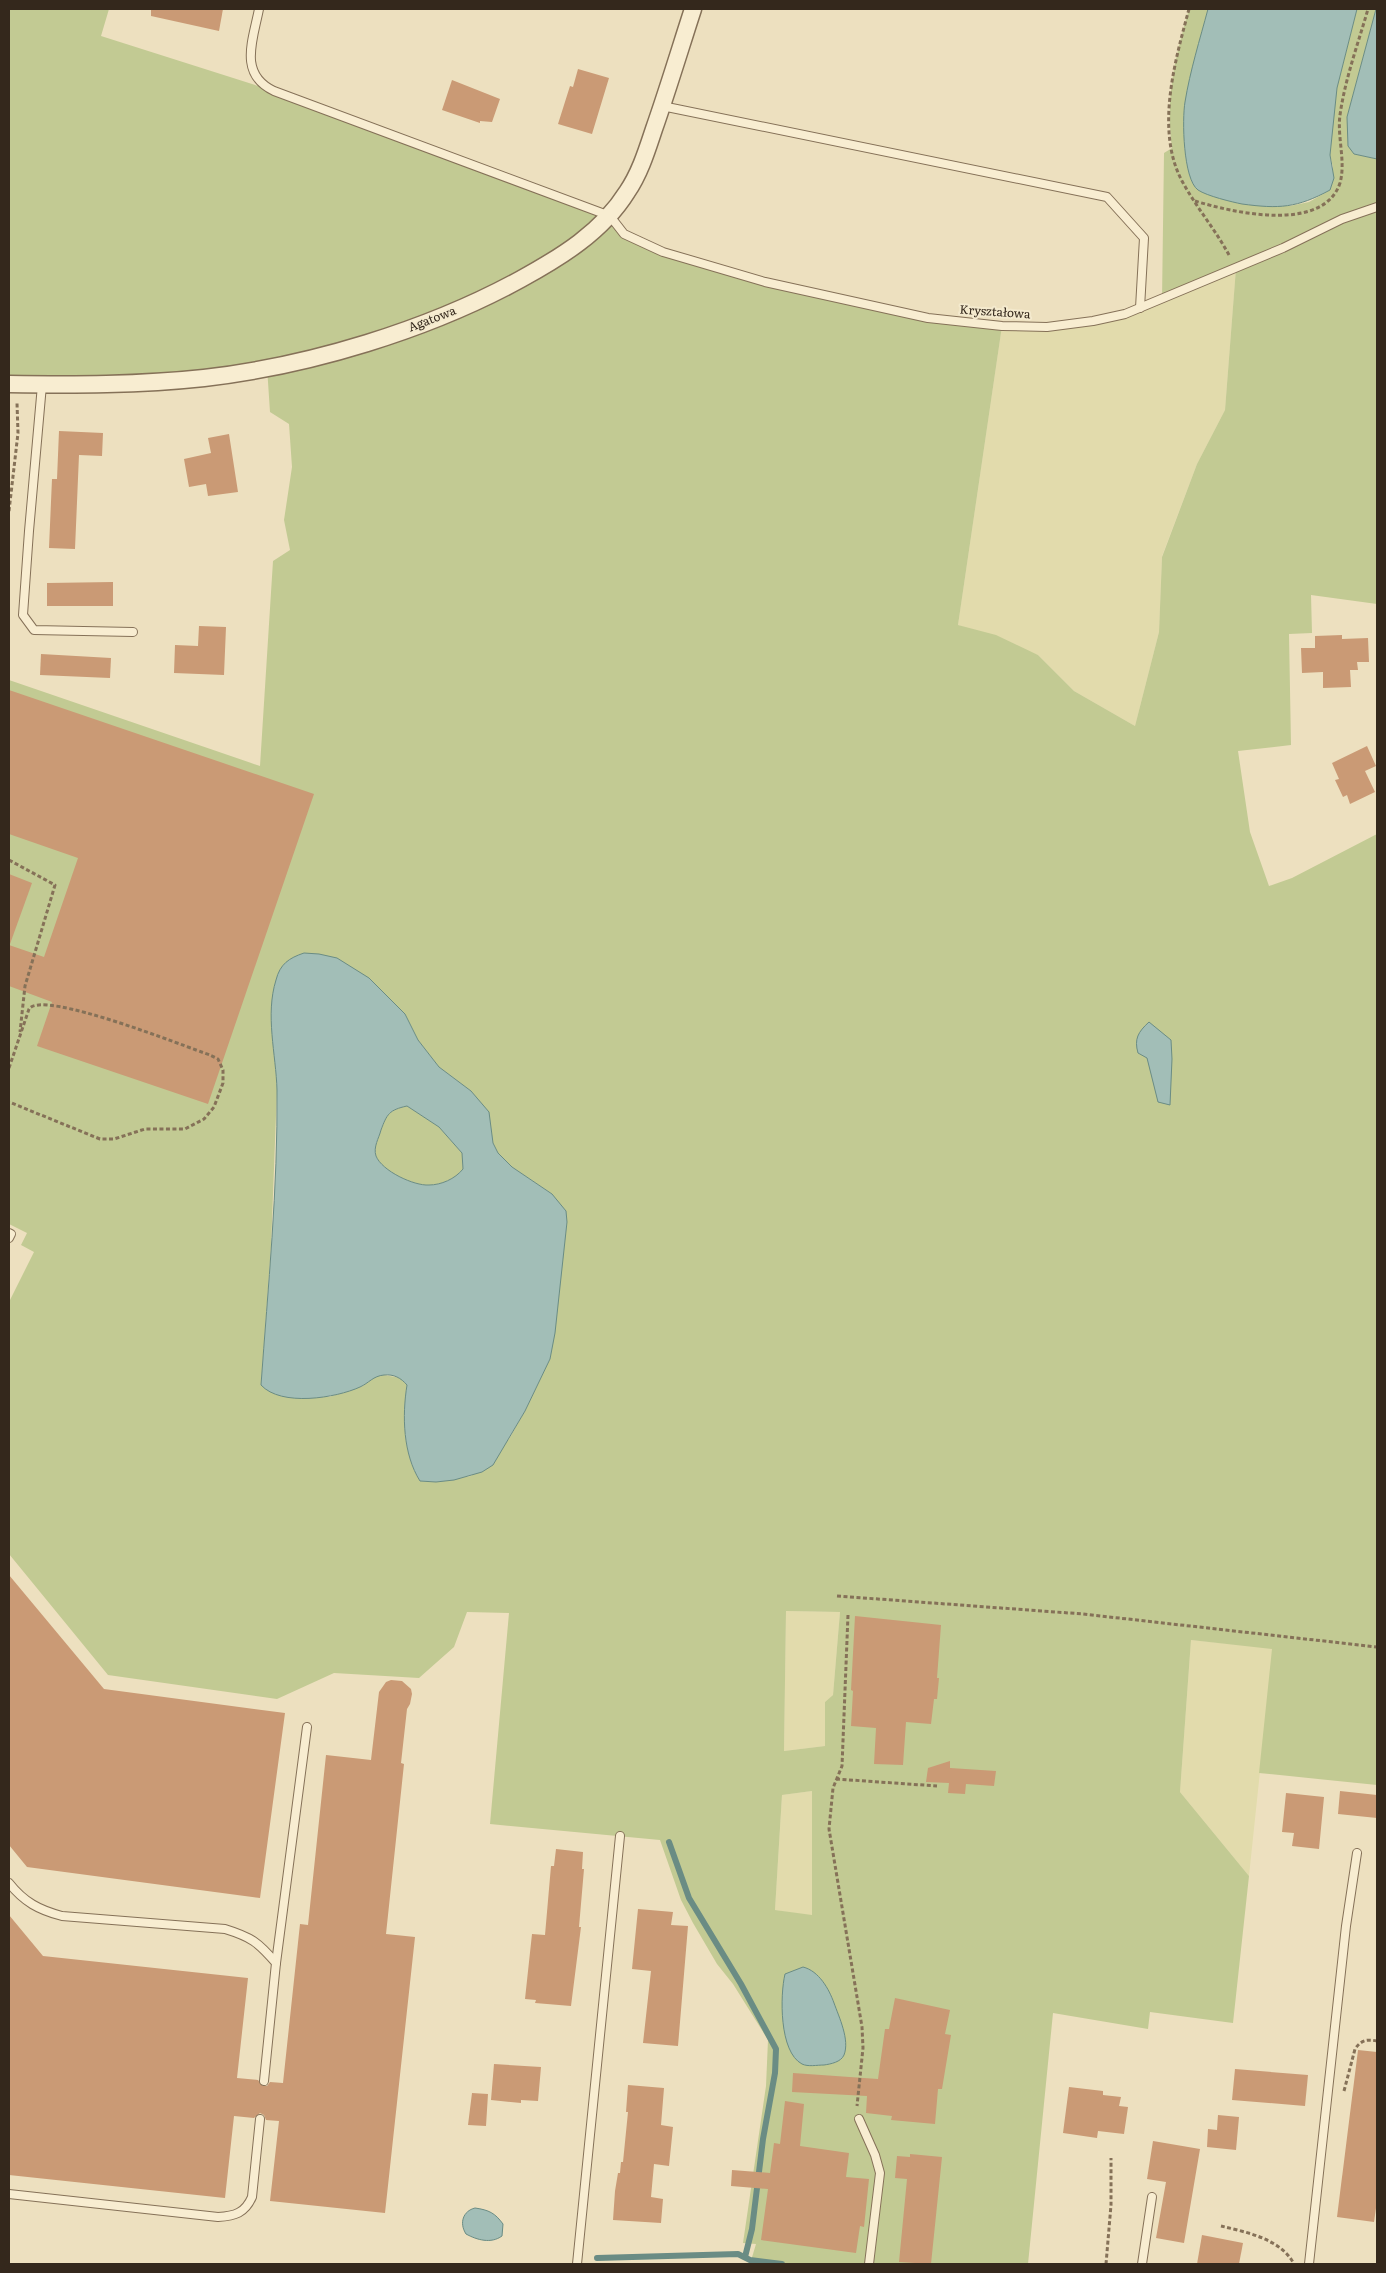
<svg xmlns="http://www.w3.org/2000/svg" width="1386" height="2273" font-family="Literata,serif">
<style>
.farmland{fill:#e2dbac}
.green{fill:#c2ca93;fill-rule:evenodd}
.water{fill:#a2beb7;stroke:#6a8c84;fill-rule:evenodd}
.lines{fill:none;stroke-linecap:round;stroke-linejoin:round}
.stream{stroke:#6a8c84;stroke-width:6}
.building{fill:#ca9a75}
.service-casing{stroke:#857158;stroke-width:10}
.minor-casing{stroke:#857158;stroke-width:19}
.path{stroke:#857158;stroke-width:3;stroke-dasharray:4 2.5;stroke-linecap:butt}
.service{stroke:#f8edd1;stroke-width:8}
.minor{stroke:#f8edd1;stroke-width:16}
.labels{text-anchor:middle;stroke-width:4;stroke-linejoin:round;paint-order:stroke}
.street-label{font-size:12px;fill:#34281c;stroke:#f4eace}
</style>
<rect width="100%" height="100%" fill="#ede0bf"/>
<g class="farmland">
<polygon points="1236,268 1225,410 1197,464 1162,556 1159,632 1135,726 1074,691 1038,655 958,625 1002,326 1047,327 1125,314"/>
<polygon points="786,1611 840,1612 833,1695 825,1702 825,1746 784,1751"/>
<polygon points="1191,1640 1273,1648 1249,1876 1180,1792"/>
<polygon points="812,1791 812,1916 775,1910 782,1795"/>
</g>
<g class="green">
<path d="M9,9h100l-8,27 173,55 336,125 6,9 47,27 212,55 127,19 -44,299 38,10 42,20 36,36 61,35 24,-94 3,-75 35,-93 28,-54 11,-142 -74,32 2,-147 8,-5c-7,-52 3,-90 17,-139h19c-13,49 -36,124 -16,173l98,24 19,-4 21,-12 3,-23 -3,-12 1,-30 6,-37 20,-79h19l-29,108 7,37 23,5v445l-66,-9 1,38 -23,1 2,111 -53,6 12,81 19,54 23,-8 85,-44v951l-118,-12 13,-124 -81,-9 -11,152 69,84 -16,147 -83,-11 -2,17 -95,-16 -25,251h-278l6,-20 -13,-1 23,-157 2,-46 -35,-56 -16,-20 -24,-41 -12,-23 -21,-60 -170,-16 19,-211 -42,-1 -13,35 -35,31 -85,-5 -57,26 -169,-24 -99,-121v-252l25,-50 -13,-7 6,-12 -18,-9v-544l251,86 13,-205 17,-11 -6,-30 8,-53 -3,-43 -19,-12 -3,-45 -258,17zM369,978l36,36 13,26 21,27 32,24 17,21 5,31 5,10 14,14 40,27 15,28 -17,137 -25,52 -16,28 -38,37 -35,6 -16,-1c-17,-27 -18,-65 -13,-96l-6,-7 -17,-3 -10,2 -11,9 -34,11 -68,-12 10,-138 6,-158 -6,-79zM786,1611l54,1 -7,83 -8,7v44l-41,5zM812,1791v124l-37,-5 7,-115z"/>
<path d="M407,1106l32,21 23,26 1,16c-8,10 -22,16 -34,16 -15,1 -48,-14 -53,-29 -3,-9 3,-18 5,-26 6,-16 8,-20 26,-24z"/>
</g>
<g class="water">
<path d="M1208,9h149l-20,79 -7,67 4,23 -4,12c-33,18 -51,19 -88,14 -10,-2 -35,-8 -44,-14 -15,-11 -16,-71 -13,-88 5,-31 15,-63 23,-93z"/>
<polygon points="1376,9 1377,9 1377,159 1354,154 1348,146 1347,117"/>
<path d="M304,953l15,1 18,4 32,20 36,36 13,26 21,27 32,24 18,21 4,31 5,10 14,14 40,27 14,17 1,11 -12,111 -5,26 -25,52 -32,54 -11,7 -28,8 -18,2 -16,-1c-17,-27 -18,-65 -13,-96 -6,-7 -13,-11 -23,-10 -11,1 -15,8 -24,12 -24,11 -79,20 -99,-2 7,-98 17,-197 16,-295 -1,-36 -12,-75 -1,-110 4,-16 13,-22 28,-27zM407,1106l32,21 23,26 1,16c-8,10 -22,16 -34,16 -15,1 -47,-14 -53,-29 -3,-9 3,-18 5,-26 6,-16 8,-20 26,-24z"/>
<path d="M1149,1022l22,18 1,19 -2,46 -12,-3 -11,-44 -9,-5c-4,-14 0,-21 11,-31z"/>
<path d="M803,1967c16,4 26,22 31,36 5,14 16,37 10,52 -3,7 -13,9 -20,10 -7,0 -16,2 -22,-1 -23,-12 -22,-69 -17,-90z"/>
<path d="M475,2208c14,2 20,5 28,16l-1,12c-11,8 -25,4 -36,-2 -7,-11 -3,-23 9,-26z"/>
</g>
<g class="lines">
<g class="stream">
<polyline points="669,1842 689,1898 741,1984 776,2049 775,2073 763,2139 752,2229 745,2257"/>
<polyline points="597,2258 738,2254 750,2260 782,2264"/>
</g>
</g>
<g class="building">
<polygon points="151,9 223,9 219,31 151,16"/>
<polygon points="578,69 609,78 592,134 558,124 570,86 573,87"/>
<polygon points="452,80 500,99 492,122 480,121 480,123 442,110"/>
<polygon points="59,431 103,433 102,456 79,455 75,549 49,548 52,479 57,479"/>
<polygon points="229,434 238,492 208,496 206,484 189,487 184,459 211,453 208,438"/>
<polygon points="113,582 113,606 47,606 47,583"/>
<polygon points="199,626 226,627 224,675 174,673 175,645 198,646"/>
<polygon points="1342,635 1342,639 1368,638 1369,662 1357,662 1358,670 1350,670 1351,687 1323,688 1323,672 1302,673 1301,648 1315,648 1315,636"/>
<polygon points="41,654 111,658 110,678 40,675"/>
<polygon points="9,690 314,794 208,1104 37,1046 52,1002 9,986 9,945 44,957 78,858 9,834"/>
<polygon points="1367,746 1376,766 1365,771 1375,792 1350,804 1347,795 1343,797 1335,780 1339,779 1332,763"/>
<polygon points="9,874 32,883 10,944 9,943"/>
<polygon points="9,1575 104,1689 285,1713 260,1898 27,1867 9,1845"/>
<polygon points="855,1616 941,1625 937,1678 939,1678 937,1699 934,1699 931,1724 906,1722 903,1765 874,1764 876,1728 851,1726 853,1691 851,1690"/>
<polygon points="391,1680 402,1681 411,1689 412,1694 410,1704 407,1709 401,1763 404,1764 386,1934 415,1937 385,2213 270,2201 279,2121 266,2120 264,2115 260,2113 254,2118 234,2116 225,2198 9,2175 9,1915 43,1956 248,1978 237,2078 258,2080 263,2086 267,2086 270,2082 283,2083 300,1924 308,1925 326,1755 371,1760 379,1692 386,1682"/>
<polygon points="950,1761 950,1768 996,1771 994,1786 966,1784 965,1794 948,1793 949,1783 926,1782 928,1768"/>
<polygon points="1340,1791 1377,1795 1377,1818 1338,1814"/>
<polygon points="1286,1793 1324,1797 1319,1849 1292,1846 1294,1833 1282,1832"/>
<polygon points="556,1849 583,1852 582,1869 584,1869 579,1927 581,1927 571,2006 535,2003 536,2000 525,1999 532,1934 545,1935 551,1866 554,1866"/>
<polygon points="638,1909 673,1912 671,1925 688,1926 678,2046 643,2043 651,1971 632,1969"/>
<polygon points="895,1998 950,2010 945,2034 951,2035 942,2089 938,2089 935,2124 891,2120 892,2116 866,2113 867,2096 792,2092 793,2073 878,2079 885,2029 889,2029"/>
<polygon points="1358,2050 1377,2052 1377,2201 1374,2222 1337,2217"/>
<polygon points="494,2064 541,2067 538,2101 521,2100 521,2103 491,2100"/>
<polygon points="1235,2069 1308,2075 1305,2106 1232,2100"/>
<polygon points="628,2085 664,2088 661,2125 673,2127 669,2166 654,2164 651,2197 663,2199 661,2223 613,2220 615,2191 618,2173 620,2173 621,2162 623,2162 628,2112 626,2112"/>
<polygon points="1069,2087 1103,2091 1103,2095 1121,2097 1119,2106 1128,2107 1124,2134 1098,2131 1097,2138 1063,2133"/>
<polygon points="472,2093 488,2094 486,2126 468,2125"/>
<polygon points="785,2101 804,2104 800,2146 849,2153 846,2177 869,2179 864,2227 860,2226 856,2253 761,2240 768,2189 731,2186 732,2170 770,2173 774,2143 780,2144"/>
<polygon points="1218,2115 1239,2117 1236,2150 1207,2147 1208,2129 1217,2130"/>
<polygon points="1153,2141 1200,2149 1184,2243 1156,2238 1166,2182 1147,2179"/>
<polygon points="910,2154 942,2157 931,2264 899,2262 907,2179 895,2178 897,2156 910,2157"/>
<polygon points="1202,2235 1243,2243 1239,2264 1197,2264"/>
</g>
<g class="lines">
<g class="service-casing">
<g id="service">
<path d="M259,9c-6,31 -21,65 15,82l336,125 14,18 39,18 102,30 163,36 74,8 45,1 46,-6 32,-7 158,-66 59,-29 35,-12"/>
<polyline points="662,106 1107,197 1144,238 1140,308"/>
<polyline points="42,385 29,531 23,615 34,630 133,632"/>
<polyline points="9,1233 11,1234 9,1238"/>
<path d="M9,1883c15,19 30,27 53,33l163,13c26,8 33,13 51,34l-12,118"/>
<polyline points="276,1963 307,1727"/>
<polyline points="859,2119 875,2155 880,2173 869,2264"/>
<path d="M9,2194l209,23c17,-1 27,-4 34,-20l8,-78"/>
<polyline points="577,2264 620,1836"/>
<polyline points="1142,2264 1152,2197"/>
<polyline points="1309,2264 1346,1926 1357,1853"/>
</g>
</g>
<g class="minor-casing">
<path id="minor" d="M9,384c65,1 130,1 195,-6 105,-12 224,-48 317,-99 40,-22 81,-47 106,-87 13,-19 20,-42 27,-63 14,-40 26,-80 39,-120"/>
</g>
<g class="path">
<path d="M1189,9c-14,52 -34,121 -7,172 14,26 33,48 47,74"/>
<path d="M1195,201c36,11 128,33 145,-18 6,-21 -3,-46 0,-68 5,-36 18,-71 28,-106"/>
<polyline points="9,511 18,433 17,403"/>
<polyline points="9,860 55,885 25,986 20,1032"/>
<path d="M9,1068l20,-59c13,-20 157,38 181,46l8,4 5,11v13l-9,24 -10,12 -19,10h-40l-31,10h-14l-91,-37"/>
<polyline points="837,1596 1083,1614 1377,1647"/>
<polyline points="848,1615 842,1766 833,1788 829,1829 862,2027 863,2048 857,2106"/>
<polyline points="836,1779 937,1786"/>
<path d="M1344,2091l11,-42c6,-9 12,-10 22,-8"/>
<path d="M1221,2226c25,6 60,13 73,38"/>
<polyline points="1106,2264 1111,2205 1111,2158"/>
</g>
<use href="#service" class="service"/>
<use href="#minor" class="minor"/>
</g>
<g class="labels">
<g class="street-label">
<text transform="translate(995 312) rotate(4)" y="4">Kryształowa</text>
<text transform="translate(432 319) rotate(-21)" y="4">Agatowa</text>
</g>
</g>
<rect width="1386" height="2273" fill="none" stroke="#34281c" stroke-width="20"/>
</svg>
